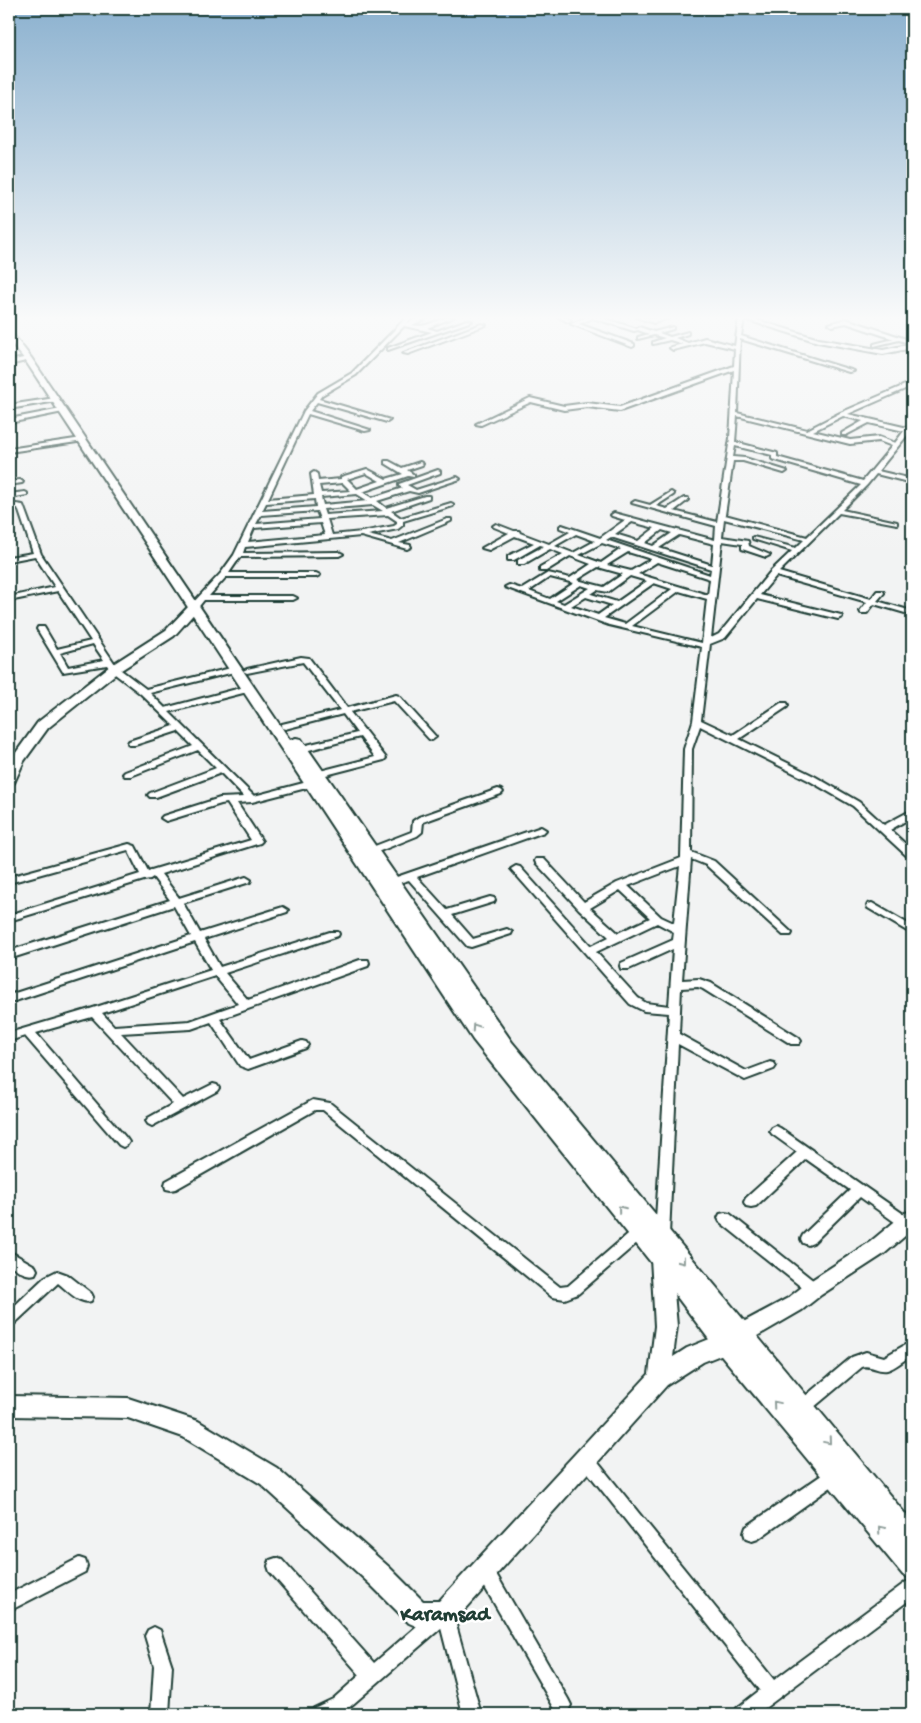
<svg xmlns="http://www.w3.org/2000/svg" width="921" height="1723" font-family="'Gochi Hand',sans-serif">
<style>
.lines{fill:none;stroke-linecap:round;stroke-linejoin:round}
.street-casing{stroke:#1f3d34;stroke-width:4}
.secondary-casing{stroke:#1f3d34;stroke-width:4}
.primary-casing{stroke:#1f3d34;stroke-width:4}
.street{fill:#fff;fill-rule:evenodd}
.secondary{fill:#fff;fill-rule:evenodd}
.primary{fill:#fff;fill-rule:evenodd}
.oneway{stroke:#8f9e9a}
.labels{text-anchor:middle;stroke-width:5;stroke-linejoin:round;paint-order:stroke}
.near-quarter-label{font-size:21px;font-weight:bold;fill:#1f3d34;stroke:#fff}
</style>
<rect width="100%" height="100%" fill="#f2f3f3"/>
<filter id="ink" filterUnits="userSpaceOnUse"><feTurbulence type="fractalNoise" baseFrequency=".02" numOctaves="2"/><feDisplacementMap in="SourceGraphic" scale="10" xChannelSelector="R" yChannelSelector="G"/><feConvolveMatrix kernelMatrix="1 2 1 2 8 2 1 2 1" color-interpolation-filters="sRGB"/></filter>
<g filter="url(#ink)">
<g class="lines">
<g class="street-casing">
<g id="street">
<path d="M407,317h5l-5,6 15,-6h7l-17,8c17,4 25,-8 42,-8l-27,11 10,3 30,-11 5,1 -84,29v-2l44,-16 -28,-6 -48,49 -34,20 -3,4 71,21 -3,2 -70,-20 -7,9 60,19 -5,1 -57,-17 -40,85 46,-4 -3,-21 3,-2 3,2 1,7 23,-2v-2l26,-8 19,10 17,-5 -18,-11v-2h4l13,7 18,-6 3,2 -1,1 -15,5 7,5v2l-6,-1 -46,16 10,6 31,-10 -4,-2v-2l39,-14 2,1v2l-33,12 9,5 41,-13 3,2 -42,14 -9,-2 -32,10 9,7 39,-12h4v2l-38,13 10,7 50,-15 2,1v2l-50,15v4l-5,4 -30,6 24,6 55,-22h4v2l-52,22 11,2 1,2 -4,2 -46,-13 -116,11 -2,6 96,-1 4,2 -4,2 -99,1 -11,16h87l4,2 -4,2h-90l-17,19h84l4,2 -4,2h-89l-8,10h-6v-4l31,-33 13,-18 70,-144 14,-18 34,-20zM366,473l14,8 -23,8 -10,-10zM343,483l8,8 -30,2 -2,-8zM357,494l11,7 -45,4 -2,-8zM315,499l1,8 -54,4 4,-8zM373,505l10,6 -58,4 -2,-6zM317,511l3,8 -64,5 5,-9zM388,515l9,6v3l-3,2 -32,6 -30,3 -5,-16zM321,523l4,12 -77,7 6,-14z"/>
<polygon points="559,317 565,317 571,320 568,322"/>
<path d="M587,317h13l37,12 2,-2 15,5 19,-5v2l-14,4 11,4 18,-5v2l-13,4 13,5 17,-5 30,8 4,-29h8l72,22 64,11 29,-6 -13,-4 -25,6v-2l20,-5 -48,-16 -14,3 -3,-2 17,-5 66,22v7l-29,6 -65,-12 -74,-23 -3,17 113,35 -5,1 -109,-33 -3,74 70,17 33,-17 72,-31v4l-64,28 64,15v4h-3l-31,38 34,8v4l-36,-9 -9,11 -25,25 55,12v2l-58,-11 -60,59 92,27 6,-8h6l1,2 -7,8 35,10v4l-38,-11 -7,9h-6l-1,-2 7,-9 -91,-26 -16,19 81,20 1,2 -4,2 -81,-20 -32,39 -15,6 -9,76 32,15 48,-32h6l1,2 -1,2 -48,32 75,37 45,26 25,23 28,-15v7l-22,13 22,20v8l-4,-1 -55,-51 -45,-26 -108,-54 -8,23 -1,103 23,9 78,72 -1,2h-8l-77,-70 -15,-6 -9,121 17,-1 12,4 88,55 2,3 -2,3h-8l-88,-55 -5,-2 -17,1 -2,46 67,37 24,-9 4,1 2,3 -2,3 -29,11 -67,-36 -9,191 -2,4 -5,2 -5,-2 -2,-4 14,-222 -25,-2 -14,-7 -119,-135 5,-3 4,1 71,79 18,-9 -30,-28 -43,-46 -1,-2 1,-2h8l40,43 33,-19 64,-25 3,-109 9,-28 9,-74 -93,-22 -104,-38 4,-2 13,4 26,-16 22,5 21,-14 -21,-8 -24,15h-6v-4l23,-13 -13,-5 -26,15h-6v-4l26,-14 -4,-1 -26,15h-6v-4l26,-13 -19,-7 -26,14 -7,-2 27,-15 -15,-6 -1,-1 3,-2 18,7h5l1,2 29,11 21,-12 -10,-4v-2l2,-1 38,13 25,-18 -13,-4 -1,-1 3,-2 101,27 1,-14 -84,-23 3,-2 15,4 21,-13 3,2 -1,1 -17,11 11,3 17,-11h4v2l-14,11 43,11 13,-84 4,-68 -114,41 -33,-4 -23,3 -33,-8 -50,23 -5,-1 54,-26 34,8 23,-3 33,4 114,-41 1,-17 -30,-7 -32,8 -3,-2 1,-1 12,-3 -13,-4 -17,4v-2l12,-4 -11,-3 -16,4v-2l11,-3 -11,-4 -4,1 -41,-13 -14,6 55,20v2l-2,1 -61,-23zM737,416l113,28 29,-3 13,5 -29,35 -86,-24v-4l-42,-11zM843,416l20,5 -21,12v2h4l23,-12 35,8 -9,12 -16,-6 -29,3 -37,-9zM735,446l37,9v4l89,26 -54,52 -82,-22 8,-54h10l41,12 3,-2 -42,-13 -12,-1zM724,519l80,21 -8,8 -43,-11v2l39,12 -21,20 -52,63 -8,4 11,-97 20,3v5l24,8 4,-2 -21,-9 -1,-5 -26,-4zM632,522l23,6 -17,13 -23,-7zM662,530l10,3 -19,13 -8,-3zM576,534l19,7 -22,12 -18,-7zM679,535l35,9 -2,21 -53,-17zM611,537l100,32 -1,6 -104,-35zM602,543l19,6 -20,14 -22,-8zM628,552l23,7 -20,12 -24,-6zM657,562l53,17 -2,16 -70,-21zM598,567l25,7 -19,13 -27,-7zM630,576l17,5 -30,21 -26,-8 6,-4 11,2zM550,577l24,6 -24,16 -21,-8zM654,583l18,6 -47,35 -21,-6zM581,585l9,3 -26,16 -8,-3zM679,591l28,8 -5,44 -70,-17zM586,597l26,8 -14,10 -27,-9zM680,866l-6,57 -13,-6 -33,-31zM620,890l30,28 -32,15 -28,-25zM657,923l17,9 -1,8 -52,23 -1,3 1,3h8l44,-20 -4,57 -23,-3 -8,-5 -42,-46z"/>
<polygon points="636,317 654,319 671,317 654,323"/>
<polygon points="481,324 486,325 408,354 403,353"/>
<polygon points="28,357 30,358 30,360 9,365 9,361"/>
<polygon points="55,398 57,399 57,401 9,409 9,405"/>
<polygon points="61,409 64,411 63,412 9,423 9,419"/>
<polygon points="82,438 84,439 84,441 9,452 9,444 13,448 15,448"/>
<polygon points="20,480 23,482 22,483 9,485 9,481"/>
<polygon points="25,492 27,493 27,495 9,498 9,494"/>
<path d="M9,503l14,2 18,49 76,113 29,22 89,-22h3v4l-88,22 15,15 83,-22 3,1v4l-82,21 85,84 57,-15 5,3 -2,2 -62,16 -15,1 25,38 -2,2 -99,31 18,24 67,-21 5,3 -1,2 -67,21 17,30 83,-26 5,3 -1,2 -83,27 16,28 110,-35h8l1,2 -1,2 -113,37 23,27 112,-40h8l1,3 -1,3 -148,53 29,41 53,-19 4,1 2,3 -2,3 -58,21 -8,-3 -29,-44 -20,7 -70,4 62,66 30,-15 4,1 2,3 -2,3 -65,35 -4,-2 -2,-3 2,-3 25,-14 -81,-87 -56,16 91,106 2,3 -2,3 -4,2 -4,-2 -94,-109 -16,5v-8l81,-24 121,-39 -16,-28 -186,61v-8l182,-59 -17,-30 -165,53v-8l161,-51 -17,-23 -3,2 -6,1 -135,41v-6l131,-41 -12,-24 -119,33v-6l120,-33 6,2 13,25 103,-31 -24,-37 -6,1 -55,17 -5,-3 2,-2 57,-18 24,-1 -23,-24 -65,24h-6l-2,-2 2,-2 66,-25 -18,-18 -67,26h-6l-2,-2 2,-2 68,-26 -15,-15 -43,14h-6l-1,-2 1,-2 45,-15 -33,-32 -30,-23 -4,-6 -44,7 -26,-43 1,-2h6l13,22 34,-8 -33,-50 -49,10v-4l46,-10 -20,-31 -26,5v-4l24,-4 -15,-45 -9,-1zM93,644l11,16 -36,7 -8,-14zM215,976l23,28 -48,17 -76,5 -12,-13z"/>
<polygon points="301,657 309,658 347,708 396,695 399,696 436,737 432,740 429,739 394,701 350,712 386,758 384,760 322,776 316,776 314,774 316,772 375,757 360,737 301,752 298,751 297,749 298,747 357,733 343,714 285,729 282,728 281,726 282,724 340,710 303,662 247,673 243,671 247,669"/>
<polygon points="498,789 501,790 503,792 501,794 423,822 422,832 417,836 375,853 367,853 366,851 367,849 411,832 412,831 413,821 419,817"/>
<polygon points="541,827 546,830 544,832 417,877 447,910 490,897 494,898 495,900 494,902 452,915 473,939 507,929 512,932 511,934 471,947 467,946 409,880 392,885 387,882 388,880"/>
<polygon points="872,903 912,926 912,934 868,908 867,906 868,904"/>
<polygon points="313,1100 330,1103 560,1287 568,1286 635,1228 640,1226 645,1228 647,1232 645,1236 578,1294 565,1299 552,1297 323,1110 315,1110 176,1189 171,1190 166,1189 165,1185 166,1181"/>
<polygon points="776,1126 780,1128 912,1220 912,1228 908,1229 903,1228 860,1197 813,1243 808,1245 803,1243 801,1239 803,1235 850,1190 806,1159 756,1206 751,1207 746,1206 744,1202 746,1198 797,1152 772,1134 770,1131 772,1128"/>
<polygon points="725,1213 730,1214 819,1285 821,1289 819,1293 814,1295 809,1293 720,1222 718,1218 720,1214"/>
<path d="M9,1251l26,15 2,4 -2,4c-10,3 -18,-5 -26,-10z"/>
<path d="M57,1271l11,4 23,18 2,4 -2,4c-11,4 -24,-11 -33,-18l-44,41 -5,2v-15l36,-34z"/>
<path d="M912,1341v14c-7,4 -17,13 -25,15 -9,2 -17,-6 -25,-3l-55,46 -5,2 -5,-2 -3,-5 3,-5 55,-46 14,-5 18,5z"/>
<polygon points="586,1452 591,1454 774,1680 906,1582 912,1580 912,1598 757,1714 734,1714 737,1708 760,1690 581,1464 578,1459 581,1454"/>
<polygon points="835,1467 841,1470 843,1475 841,1480 758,1539 752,1541 746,1539 744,1533 746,1527 829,1470"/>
<polygon points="79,1558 85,1560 87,1566 85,1572 9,1611 9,1594"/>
<polygon points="276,1558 282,1560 374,1663 439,1607 445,1605 451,1607 481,1714 463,1714 441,1628 345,1711 339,1714 311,1714 314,1708 333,1699 360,1675 270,1572 268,1566 270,1560"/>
<polygon points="485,1563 491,1565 568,1699 571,1705 568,1711 562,1714 556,1711 479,1577 477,1571 479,1565"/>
<polygon points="154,1627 160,1630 172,1666 169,1714 151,1714 154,1666 145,1636 148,1630"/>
</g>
</g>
<g class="secondary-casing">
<g id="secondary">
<polygon points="193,605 199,608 174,636 118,672 48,728 24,761 14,783 9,784 10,761 38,722 110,666 166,630 189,606"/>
<polygon points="912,1211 912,1230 884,1254 821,1295 802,1310 733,1350 703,1362 667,1385 454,1622 445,1626 418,1627 409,1623 371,1585 261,1484 183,1437 128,1418 9,1416 9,1396 128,1398 198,1421 277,1468 389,1567 423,1601 439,1601 649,1374 655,1326 651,1258 654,1252 661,1249 668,1252 671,1258 677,1326 673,1357 687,1348 717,1336 788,1298 807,1283 870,1242 905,1213"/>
</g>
</g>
<g class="primary-casing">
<polygon id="primary" points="9,332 12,333 32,359 290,740 296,738 301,739 512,1042 912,1522 912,1579 903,1575 717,1350 653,1265 473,1040 25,360 9,340"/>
</g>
<use href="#street" class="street"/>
<use href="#secondary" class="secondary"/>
<use href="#primary" class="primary"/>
</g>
<defs><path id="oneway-chevron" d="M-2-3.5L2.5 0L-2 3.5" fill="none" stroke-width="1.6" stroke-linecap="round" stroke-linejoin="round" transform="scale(1.25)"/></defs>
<g class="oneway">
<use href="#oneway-chevron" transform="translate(475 1027) rotate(-124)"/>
<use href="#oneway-chevron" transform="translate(621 1209) rotate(-129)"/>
<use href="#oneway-chevron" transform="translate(682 1261) rotate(52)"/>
<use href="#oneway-chevron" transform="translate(776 1404) rotate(-130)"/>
<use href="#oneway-chevron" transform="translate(828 1441) rotate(50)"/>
<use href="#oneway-chevron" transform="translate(881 1529) rotate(-130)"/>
</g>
</g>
<linearGradient id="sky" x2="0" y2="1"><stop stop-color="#8bb1cf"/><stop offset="0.57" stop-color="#f9fafa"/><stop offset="1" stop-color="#f9fafa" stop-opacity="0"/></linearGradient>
<rect width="921" height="558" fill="url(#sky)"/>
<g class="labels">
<g class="near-quarter-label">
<text x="445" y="1620">Karamsad</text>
</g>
</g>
<rect width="921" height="1723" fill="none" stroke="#fff" stroke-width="30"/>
<rect x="15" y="15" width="891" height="1693" fill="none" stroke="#1f3d34" stroke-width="2" filter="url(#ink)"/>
</svg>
